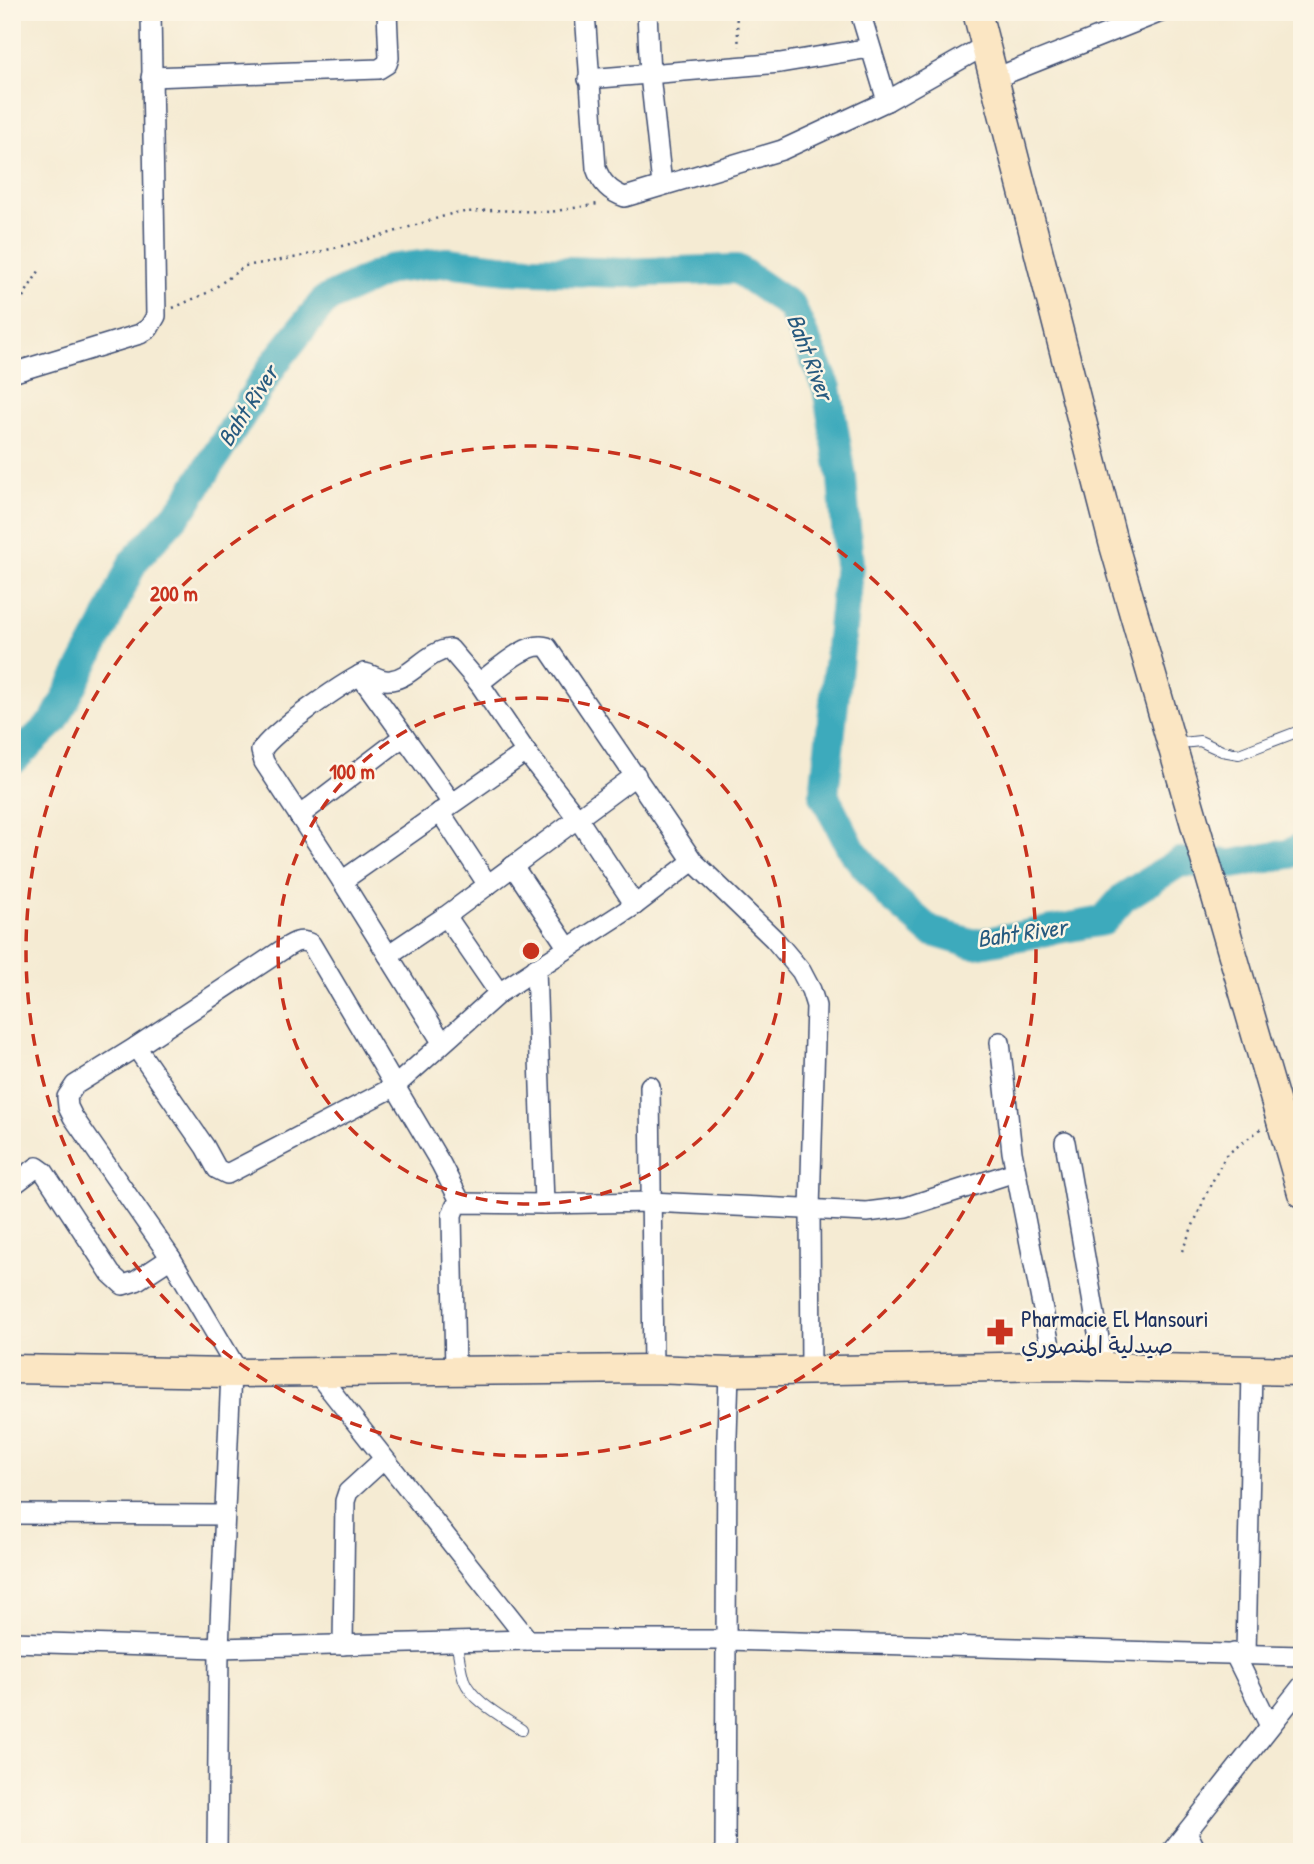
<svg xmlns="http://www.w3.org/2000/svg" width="1314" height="1864" font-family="'Patrick Hand','Playpen Sans Arabic',sans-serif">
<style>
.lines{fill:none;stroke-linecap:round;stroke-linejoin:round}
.river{stroke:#3daabc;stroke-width:30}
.lane-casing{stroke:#3c4b70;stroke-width:12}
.street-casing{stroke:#3c4b70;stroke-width:22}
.secondary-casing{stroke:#3c4b70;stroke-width:31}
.path{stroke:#3c4b70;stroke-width:2.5;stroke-dasharray:2 5;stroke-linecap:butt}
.lane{stroke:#fff;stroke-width:10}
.street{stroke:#fff;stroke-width:19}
.secondary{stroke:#fbe6c3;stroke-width:28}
.ring{fill:none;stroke:#c8321e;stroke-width:3.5;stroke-dasharray:12 9}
.labels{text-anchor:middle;stroke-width:5;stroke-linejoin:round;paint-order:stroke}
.poi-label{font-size:23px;fill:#1b2f5e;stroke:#fcf5e5;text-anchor:start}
.water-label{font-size:24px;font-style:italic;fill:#275a7f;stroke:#fcf5e5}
.centre{fill:#c8321e;stroke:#fcf5e5;stroke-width:3.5}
.ring-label{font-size:21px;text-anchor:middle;font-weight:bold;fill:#c8321e;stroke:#fcf5e5;stroke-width:5;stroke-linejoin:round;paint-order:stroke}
</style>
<rect width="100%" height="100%" fill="#fcf5e5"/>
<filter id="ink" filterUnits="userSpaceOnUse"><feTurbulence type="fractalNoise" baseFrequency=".0143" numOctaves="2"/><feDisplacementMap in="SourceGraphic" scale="14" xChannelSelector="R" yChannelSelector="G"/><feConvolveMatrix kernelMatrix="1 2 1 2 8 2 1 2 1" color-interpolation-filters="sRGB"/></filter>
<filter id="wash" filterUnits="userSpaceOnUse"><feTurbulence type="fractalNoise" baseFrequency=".00686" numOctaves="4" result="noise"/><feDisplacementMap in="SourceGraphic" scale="28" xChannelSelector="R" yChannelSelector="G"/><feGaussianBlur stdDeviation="1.57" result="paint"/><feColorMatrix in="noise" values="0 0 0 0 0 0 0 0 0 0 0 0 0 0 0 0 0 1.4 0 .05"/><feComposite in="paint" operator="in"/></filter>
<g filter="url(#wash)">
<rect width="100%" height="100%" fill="#f5ebd3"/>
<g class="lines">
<polyline class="river" points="12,761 54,721 104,626 133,562 184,506 276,361 325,300 390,269 447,262 508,269 623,273 737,269 791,306 827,388 842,478 849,565 824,795 852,850 889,895 930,931 974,944 1103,921 1124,897 1180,862 1233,864 1289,854 1302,847"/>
</g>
</g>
<g filter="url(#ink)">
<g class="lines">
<g class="lane-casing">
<g id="lane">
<polyline points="1174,744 1200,741 1222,751 1239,754 1302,730"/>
<path d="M456,1642c3,12 4,26 8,38 9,22 39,37 58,50"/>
</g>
</g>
<g class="street-casing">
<g id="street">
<path d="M585,12l11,156c5,15 14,24 29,29l157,-47 105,-49 99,-56"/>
<polyline points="647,12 650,75 662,185"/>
<polyline points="860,12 887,101"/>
<polyline points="151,77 379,69 387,64 389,58 387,12"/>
<polyline points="995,78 1161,12"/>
<polyline points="588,79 780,63 870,48"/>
<polyline points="12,373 140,334 149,328 156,316 151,12"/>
<polyline points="360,675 452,803"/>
<polyline points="479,683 526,752 578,819 635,905"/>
<polyline points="440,812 488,885"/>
<polyline points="299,816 404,736"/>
<polyline points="513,866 568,948"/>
<path d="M342,881l-78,-119 -3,-11c11,-19 81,-67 103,-78 9,1 16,9 27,7 22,-3 36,-29 59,-31l29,34c17,-12 48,-43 68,-36l146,214 81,78 27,32 10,19 5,16 -6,203 1,162"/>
<polyline points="446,916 499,993"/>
<polyline points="388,955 446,916 636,775"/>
<polyline points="536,968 544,1204"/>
<polyline points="442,1042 342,881 526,752"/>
<polyline points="1000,1042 1012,1152 1054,1366"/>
<polyline points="136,1047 205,1147 217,1169 227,1174 394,1087 499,993 635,905 693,861"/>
<polyline points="650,1086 653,1369"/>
<polyline points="1065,1142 1104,1367"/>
<polyline points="12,1186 37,1167 44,1172 111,1274 123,1285 136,1281 171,1258"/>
<polyline points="455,1371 452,1215 455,1207 461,1203 544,1204 650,1202 867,1212 906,1207 1015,1172"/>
<polyline points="316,1372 528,1640"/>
<path d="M239,1373l-68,-115 -98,-141 -5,-10 -1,-10 8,-12 61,-38 146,-97c11,-7 17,-12 29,-6l130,220 20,39"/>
<polyline points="12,1514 225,1515"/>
<polyline points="12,1642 219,1648 528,1640 726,1640 1302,1656"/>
<polyline points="343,1645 345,1501 348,1492 384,1459"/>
<polyline points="1234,1653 1270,1726"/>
<polyline points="1246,1654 1252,1370"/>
<polyline points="1187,1832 1197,1852"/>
<polyline points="217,1852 219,1648 231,1373"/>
<polyline points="725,1852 727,1437 729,1372"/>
<polyline points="1171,1852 1302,1686"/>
</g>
</g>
<g class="secondary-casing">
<g id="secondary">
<polyline points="977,12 1113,542 1302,1193"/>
<polyline points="12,1369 231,1373 653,1369 729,1372 1054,1366 1302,1371"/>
</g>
</g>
<g class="path">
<polyline points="736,12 739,47"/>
<polyline points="173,308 209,292 245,266 299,257 381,236 454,213 493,210 550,212 598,204"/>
<polyline points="12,315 39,271"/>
<polyline points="1182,1251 1209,1188 1226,1155 1261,1129"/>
</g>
<use href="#lane" class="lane"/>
<use href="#street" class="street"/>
<use href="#secondary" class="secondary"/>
</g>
</g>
<g class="ring">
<circle cx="531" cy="951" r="253"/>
<circle cx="531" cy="951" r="505"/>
</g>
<defs>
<g id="pharmacy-bare" transform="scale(2.1)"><path d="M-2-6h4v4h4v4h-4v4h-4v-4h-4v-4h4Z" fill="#c8321e" stroke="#fcf5e5" stroke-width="2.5" paint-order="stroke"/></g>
</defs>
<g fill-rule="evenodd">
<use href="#pharmacy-bare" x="1000" y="1332"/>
</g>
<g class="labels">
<g class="poi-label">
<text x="1021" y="1327">Pharmacie El Mansouri<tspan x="1021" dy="26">صيدلية المنصوري</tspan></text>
</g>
<g class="water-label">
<text transform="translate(810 357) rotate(69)" y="8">Baht River</text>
<text transform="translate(248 406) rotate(-57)" y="8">Baht River</text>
<text transform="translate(1022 933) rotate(-8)" y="8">Baht River</text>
</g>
</g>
<circle cx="531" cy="951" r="10" class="centre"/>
<g class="ring-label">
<text x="174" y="601">200 m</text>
<text x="352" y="779">100 m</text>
</g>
<rect width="1314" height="1864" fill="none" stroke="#fcf5e5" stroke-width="42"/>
</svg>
